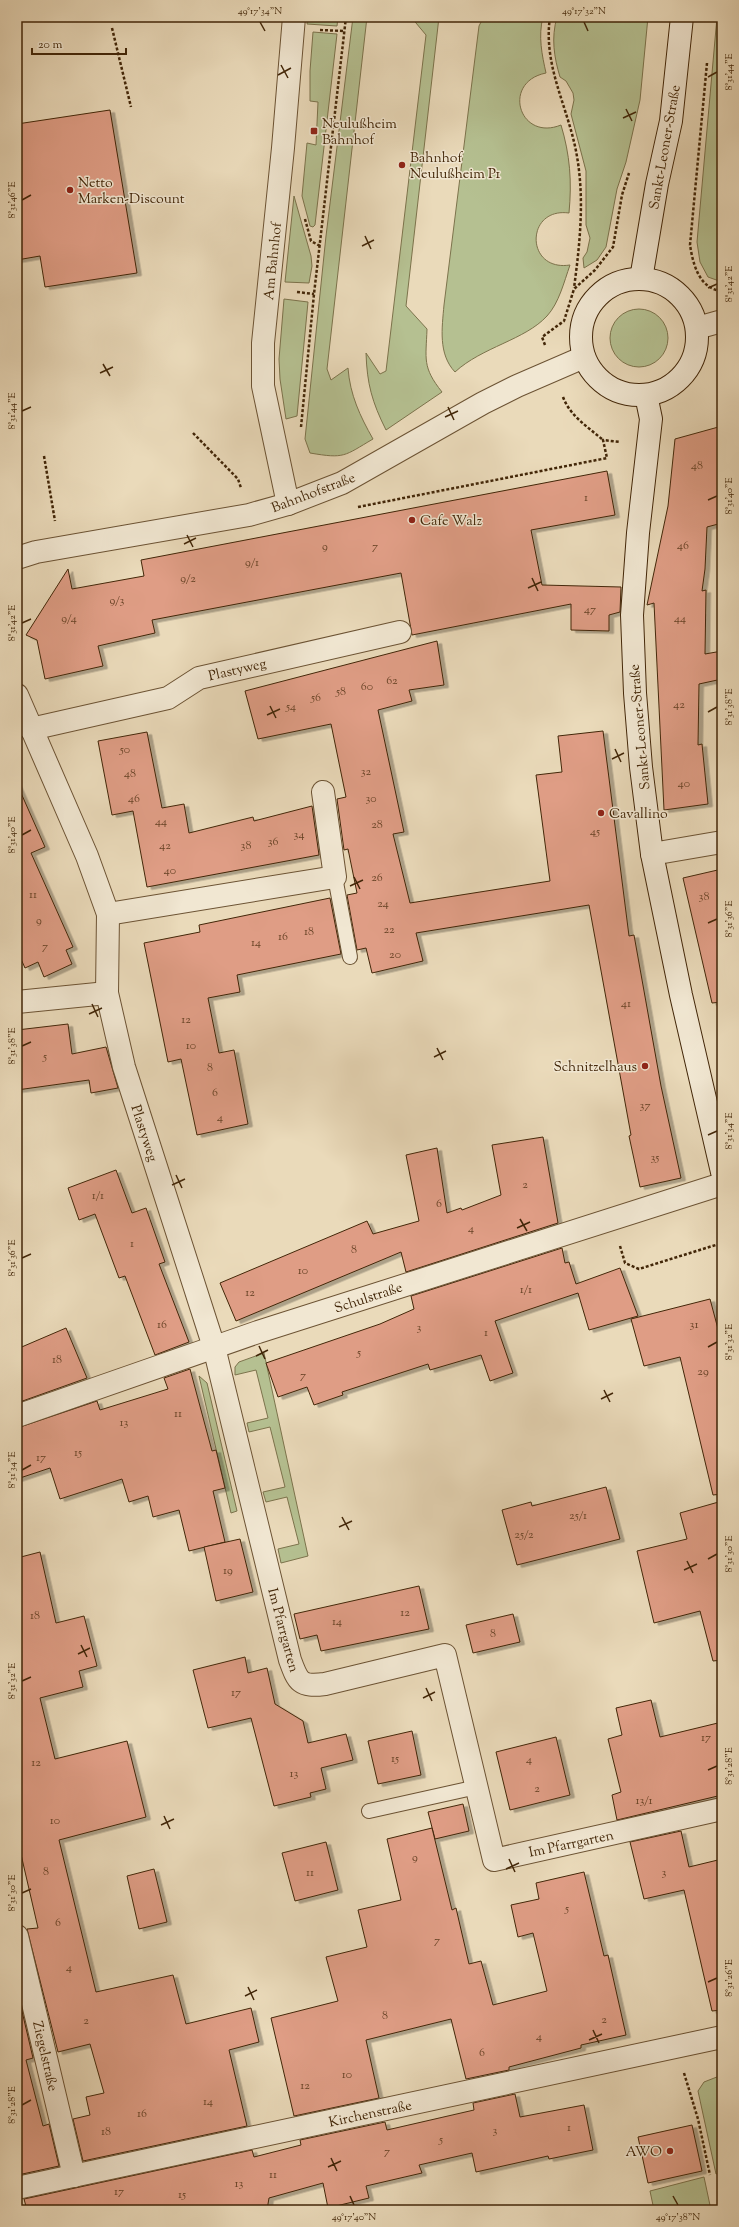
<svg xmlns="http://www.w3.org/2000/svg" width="739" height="2227" font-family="'Sorts Mill Goudy',serif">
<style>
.green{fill:#b5c091;stroke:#7c734c}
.building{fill:#df9d85;stroke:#422608;filter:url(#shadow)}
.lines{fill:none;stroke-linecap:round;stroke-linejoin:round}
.lane-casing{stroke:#6c5334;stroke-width:16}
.street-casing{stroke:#6c5334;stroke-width:24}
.secondary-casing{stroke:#422608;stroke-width:24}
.path{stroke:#422608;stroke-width:2.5;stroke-dasharray:3 2;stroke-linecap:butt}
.lane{stroke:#f1e7d2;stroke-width:14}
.street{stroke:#f1e7d2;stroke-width:22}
.secondary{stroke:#f1e7d2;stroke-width:22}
.ticks{fill:none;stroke:#422608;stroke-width:1.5}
.poi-dot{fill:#8f2418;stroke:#f1e7d2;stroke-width:1.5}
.labels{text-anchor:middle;stroke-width:3;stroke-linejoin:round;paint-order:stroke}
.number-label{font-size:12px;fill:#694427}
.poi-label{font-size:14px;fill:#422608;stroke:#f1e7d2;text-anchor:start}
.street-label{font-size:14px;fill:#422608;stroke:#f1e7d2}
.neatline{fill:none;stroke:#422608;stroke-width:1.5}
.ticks-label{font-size:10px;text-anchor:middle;fill:#422608}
</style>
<defs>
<filter id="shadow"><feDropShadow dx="4.5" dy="2.5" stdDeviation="0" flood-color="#0004"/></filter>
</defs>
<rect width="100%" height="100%" fill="#eadaba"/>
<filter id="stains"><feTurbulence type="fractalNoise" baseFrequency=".005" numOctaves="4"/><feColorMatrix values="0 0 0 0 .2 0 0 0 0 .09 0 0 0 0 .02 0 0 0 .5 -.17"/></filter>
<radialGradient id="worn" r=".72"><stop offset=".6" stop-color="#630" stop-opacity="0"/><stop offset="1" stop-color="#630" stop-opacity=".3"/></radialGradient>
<g class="green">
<polygon points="308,17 338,17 337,26 307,24"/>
<path d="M353,17h14l-40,352 4,11 17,-12c2,27 12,48 25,71 -29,17 -28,20 -63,14l-5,-14 21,-203z"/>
<path d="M411,17h28l-33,289 21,23c-1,30 -5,38 15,63l-56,38c-14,-28 -19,-46 -20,-77l14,21 6,-3 40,-336z"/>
<path d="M491,17h52c-5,19 -1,38 3,56 -45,9 -27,69 15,52 9,30 11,56 8,88 -44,-6 -44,59 1,52 -6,17 -11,38 -23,51 -22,24 -65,31 -92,56 -17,-18 -13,-44 -11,-67l35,-279 4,-8z"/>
<path d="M557,17h91l-8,83 -14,62 -9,27 -11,58 -9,13 -13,8 -1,-10 4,-6 3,-14 -4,-13v-54l-15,-57 3,-14 -1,-7 -7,-12 -6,-4c-6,-20 -9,-39 -3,-60z"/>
<polygon points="717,17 722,17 722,282 708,277 700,262 697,242"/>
<polygon points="313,32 337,34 315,225 313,227 310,226 302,196 307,143 316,145 318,102 310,101 310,71"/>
<polygon points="294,196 311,256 312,266 309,283 285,282"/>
<polygon points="284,299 308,302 297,416 286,419 280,379 279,359"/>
<circle cx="639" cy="338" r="29"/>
<polygon points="264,1353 308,1556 281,1563 278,1549 299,1544 287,1497 266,1502 263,1492 285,1487 270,1427 249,1432 247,1423 268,1418 256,1370 235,1375 235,1367 239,1362"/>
<polygon points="199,1376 207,1383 237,1511 231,1513"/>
<polygon points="722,2075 722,2172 716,2174 698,2091 704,2082"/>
<polygon points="704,2177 711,2210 654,2210 650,2191"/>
</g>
<g class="building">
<polygon points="110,110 137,273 45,287 40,256 17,260 17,124"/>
<polygon points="722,426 722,523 707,527 705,569 702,591 706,590 705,654 722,651 722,679 699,684 698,745 702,744 708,804 664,810 654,603 647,605 668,506 675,439"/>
<polygon points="607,471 615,515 531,530 542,585 621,587 620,612 609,615 609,631 571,630 571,604 412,635 401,573 152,620 155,633 98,646 103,666 45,679 37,640 26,635 68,569 72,589 144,576 141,560"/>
<polygon points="437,641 444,685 409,690 412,701 378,710 404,832 393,834 410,903 550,881 536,775 562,772 558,736 603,731 629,936 634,935 661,1086 681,1178 640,1187 629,1136 631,1135 589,905 416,933 423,961 372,973 366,948 357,950 347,895 357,893 348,849 344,850 337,799 346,797 331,724 258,739 245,691"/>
<polygon points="147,732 162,808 184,804 189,833 253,817 254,821 312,806 319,855 147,887 133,811 112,815 98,741"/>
<polygon points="17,784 45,847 31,853 73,947 66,950 72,964 44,977 38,962 25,968 17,950"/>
<polygon points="722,869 722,1002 712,1003 683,878"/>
<polygon points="330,898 341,954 237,975 240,992 208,998 219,1053 234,1050 248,1124 197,1135 181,1059 168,1062 144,943 200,932 199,925"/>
<polygon points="68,1024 72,1054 106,1047 118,1088 91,1093 89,1080 17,1090 17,1030"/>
<polygon points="543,1137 558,1223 406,1272 401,1252 236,1321 220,1283 367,1221 373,1234 419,1221 406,1155 437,1148 447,1213 461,1208 462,1210 501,1195 492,1145"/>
<polygon points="116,1170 132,1213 146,1208 165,1262 159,1264 189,1342 155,1355 125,1276 119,1278 95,1214 79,1220 68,1188"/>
<polygon points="562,1248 565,1263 569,1262 576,1284 620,1268 638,1316 589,1330 578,1293 495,1321 513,1373 490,1381 481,1355 430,1370 428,1364 342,1392 343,1395 314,1405 307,1387 278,1397 266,1363 380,1324 414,1309 411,1296"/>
<polygon points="710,1299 722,1344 722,1494 713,1495 680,1357 644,1366 631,1319"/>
<polygon points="66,1328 87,1378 17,1403 17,1349"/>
<polygon points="190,1369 212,1451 216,1450 225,1488 213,1491 225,1542 189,1551 179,1510 153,1517 148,1496 129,1502 122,1479 60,1499 50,1468 17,1479 17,1428 97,1401 100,1410 168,1389 164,1378"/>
<polygon points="606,1487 620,1539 517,1565 502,1510 531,1502 532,1506"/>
<polygon points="722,1501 722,1660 713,1661 700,1611 654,1623 637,1551 687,1539 680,1513"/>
<polygon points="240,1539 253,1592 216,1601 204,1547"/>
<polygon points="40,1552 56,1623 84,1616 97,1666 79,1671 83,1687 40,1698 55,1759 127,1741 146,1817 59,1840 96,1992 173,1975 186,2024 251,2008 259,2042 229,2050 247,2126 83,2161 73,2119 90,2115 86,2097 104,2093 90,2044 58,2052 27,1929 38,1928 17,1837 17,1558"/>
<polygon points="419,1586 429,1629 321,1651 317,1635 300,1639 294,1614"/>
<polygon points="513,1614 520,1642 473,1653 466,1625"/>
<polygon points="245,1657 248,1673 267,1668 275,1704 303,1721 308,1743 346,1734 353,1760 321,1768 326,1789 310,1793 311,1797 274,1806 251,1718 208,1728 193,1670"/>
<polygon points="651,1700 660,1737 722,1722 722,1795 617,1820 612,1795 621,1792 608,1739 622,1735 616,1708"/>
<polygon points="412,1731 421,1775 378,1784 368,1741"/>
<polygon points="556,1737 570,1795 510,1810 496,1752"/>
<polygon points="463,1804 469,1831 435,1839 428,1812"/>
<polygon points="432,1828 452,1910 456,1908 469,1964 481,1961 493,2005 547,1991 533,1933 518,1937 511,1905 539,1899 536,1883 584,1872 604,1956 608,1955 626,2035 581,2045 581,2048 509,2067 509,2070 466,2079 451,2019 366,2040 379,2098 294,2116 271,2018 338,2001 326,1957 367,1947 358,1910 401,1900 387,1839"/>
<polygon points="681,1831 689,1867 722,1859 722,2010 712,2011 684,1890 644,1899 630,1842"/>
<polygon points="326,1842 338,1890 295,1901 282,1853"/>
<polygon points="154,1869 167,1922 139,1929 127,1876"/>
<polygon points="17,1990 33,2058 26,2060 43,2126 49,2124 59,2166 18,2175"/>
<polygon points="515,2094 520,2117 584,2105 593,2150 549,2159 548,2156 476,2172 472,2153 419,2165 422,2173 366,2186 369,2198 328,2208 323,2183 269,2198 267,2210 27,2210 24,2199 252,2150 254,2157 301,2145 300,2140 385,2122 387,2130 474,2110 473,2103"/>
<polygon points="692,2125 702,2171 648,2183 638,2137"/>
</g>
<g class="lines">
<g class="lane-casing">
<g id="lane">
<polyline points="335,877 350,957"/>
<polyline points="369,1811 477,1787"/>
</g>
</g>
<g class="street-casing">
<g id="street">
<polyline points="697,328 722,321"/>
<polyline points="288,504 263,386 263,343 283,148 294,17"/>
<polyline points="17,558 36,552 249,515 288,504 342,483 483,403 517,386 584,357"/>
<path d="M17,695l70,161 21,58 -1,79 17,74 90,280 76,313c8,22 10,27 35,24l120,-29 49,205 228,-51"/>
<polyline points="31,729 168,698 199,678 400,632"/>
<polyline points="652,854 722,842"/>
<polyline points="108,914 335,877 323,792"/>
<polyline points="17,1002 107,993"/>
<polyline points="17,1416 258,1332 722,1184"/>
<polyline points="17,1936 74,2176"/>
<polyline points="17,2188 722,2037"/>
</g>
</g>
<g class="secondary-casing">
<g id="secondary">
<polyline points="641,279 657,184 671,121 682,17"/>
<circle cx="639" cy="337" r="58"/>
<polyline points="646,395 651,419 638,533 632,615 635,693 641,767 652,854 681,995 722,1172"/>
</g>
</g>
<g class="path">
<path d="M550,17c-7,48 17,88 26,134 9,46 4,92 -2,137"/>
<polyline points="112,28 131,107"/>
<polyline points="320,30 344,31"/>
<path d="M707,63l-17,182c3,19 9,44 32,46"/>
<polyline points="305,219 311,241 320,246"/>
<polyline points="297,292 314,294"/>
<polyline points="545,345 542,337 564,321 574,289 595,270 613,247 622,195 629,173"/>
<path d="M563,397c7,19 25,30 40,43"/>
<polyline points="301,427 314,294 346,17"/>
<polyline points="193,433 238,479 241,488"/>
<polyline points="44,456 55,521"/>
<polyline points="358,507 607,458 603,440 620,442"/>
<polyline points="620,1246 625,1263 639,1269 722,1243"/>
<polyline points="684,2073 698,2119 710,2175"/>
</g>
<use href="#lane" class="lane"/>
<use href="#street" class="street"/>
<use href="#secondary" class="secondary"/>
</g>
<path class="ticks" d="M260,22l5,9M584,22l4,9M281,65l7,13M278,75l13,-7M708,77l9,-5M626,109l6,12M623,118l13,-6M22,200l9,-5M365,236l6,13M362,246l12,-6M708,288l9,-4M103,364l7,12M100,373l13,-6M448,407l6,13M22,411l9,-4M445,417l13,-6M708,500l9,-4M187,535l6,12M184,544l12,-6M532,578l6,13M528,588l13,-6M22,623l9,-4M270,706l6,12M708,712l9,-5M267,715l13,-6M615,749l6,13M612,759l12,-6M22,835l9,-5M354,877l6,12M350,886l13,-6M708,923l9,-4M92,1004l6,13M89,1014l13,-6M22,1046l9,-4M437,1048l6,12M434,1057l12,-6M708,1135l9,-4M176,1175l6,13M172,1185l13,-6M520,1219l7,12M517,1228l13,-6M22,1258l9,-4M259,1346l6,13M708,1347l9,-5M256,1356l12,-6M604,1390l6,12M601,1399l12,-6M22,1470l9,-5M342,1517l7,13M339,1527l13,-6M708,1559l9,-5M687,1561l6,12M684,1570l13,-6M81,1645l6,12M78,1654l12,-6M22,1681l9,-4M426,1688l6,13M423,1698l12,-6M708,1770l9,-4M164,1816l6,13M161,1825l13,-6M509,1859l6,13M506,1869l13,-6M22,1893l9,-4M708,1982l9,-4M248,1987l6,13M245,1996l12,-6M593,2030l6,13M589,2040l13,-6M22,2105l9,-5M331,2158l6,13M328,2167l13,-6M350,2196l4,9M673,2196l5,9"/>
<g class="poi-dot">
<rect x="310" y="127" width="8" height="8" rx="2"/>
<circle cx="402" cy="165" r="4"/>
<circle cx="70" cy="190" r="4"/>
<circle cx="412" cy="520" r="4"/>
<circle cx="601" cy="813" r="4"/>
<circle cx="645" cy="1066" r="4"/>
<circle cx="670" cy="2151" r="4"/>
</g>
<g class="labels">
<g class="number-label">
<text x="697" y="469">48</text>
<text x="586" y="501">1</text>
<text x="683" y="549">46</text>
<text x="325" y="550">9</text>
<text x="375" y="550">7</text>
<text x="252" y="566">9/1</text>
<text x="188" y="582">9/2</text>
<text x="117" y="604">9/3</text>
<text x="590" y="613">47</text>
<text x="69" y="622">9/4</text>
<text x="680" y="622">44</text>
<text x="392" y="684">62</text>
<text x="367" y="690">60</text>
<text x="341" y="695">58</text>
<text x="316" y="701">56</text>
<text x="679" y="708">42</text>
<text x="291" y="710">54</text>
<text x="125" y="753">50</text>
<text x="366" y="775">32</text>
<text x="130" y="777">48</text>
<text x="684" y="787">40</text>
<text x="134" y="802">46</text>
<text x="371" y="802">30</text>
<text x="161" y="825">44</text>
<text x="377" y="828">28</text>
<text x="595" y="835">45</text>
<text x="299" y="838">34</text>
<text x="273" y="845">36</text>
<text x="165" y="849">42</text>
<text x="246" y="849">38</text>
<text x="170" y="874">40</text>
<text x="377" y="881">26</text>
<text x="33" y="898">11</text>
<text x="704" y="900">38</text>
<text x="383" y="907">24</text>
<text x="39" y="924">9</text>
<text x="389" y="933">22</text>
<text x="309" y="935">18</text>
<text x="283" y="940">16</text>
<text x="256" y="946">14</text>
<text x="45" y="950">7</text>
<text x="395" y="958">20</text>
<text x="626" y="1007">41</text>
<text x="186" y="1023">12</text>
<text x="191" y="1049">10</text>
<text x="45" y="1060">5</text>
<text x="210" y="1071">8</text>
<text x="215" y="1096">6</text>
<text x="645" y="1109">37</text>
<text x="220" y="1121">4</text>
<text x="655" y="1161">35</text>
<text x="525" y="1188">2</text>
<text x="98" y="1199">1/1</text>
<text x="439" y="1207">6</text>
<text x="471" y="1232">4</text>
<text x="132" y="1247">1</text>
<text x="354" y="1253">8</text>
<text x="303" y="1274">10</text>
<text x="526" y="1293">1/1</text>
<text x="250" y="1296">12</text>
<text x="162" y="1328">16</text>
<text x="694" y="1328">31</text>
<text x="419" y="1331">3</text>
<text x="486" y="1336">1</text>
<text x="359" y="1356">5</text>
<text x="57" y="1363">18</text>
<text x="703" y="1375">29</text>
<text x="303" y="1379">7</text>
<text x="178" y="1417">11</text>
<text x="124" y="1426">13</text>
<text x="78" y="1456">15</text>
<text x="41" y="1461">17</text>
<text x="578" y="1519">25/1</text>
<text x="524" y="1538">25/2</text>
<text x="228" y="1574">19</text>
<text x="405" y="1616">12</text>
<text x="35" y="1619">18</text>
<text x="337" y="1625">14</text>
<text x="493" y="1637">8</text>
<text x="236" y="1696">17</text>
<text x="706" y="1741">17</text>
<text x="395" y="1762">15</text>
<text x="529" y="1763">4</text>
<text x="36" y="1766">12</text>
<text x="294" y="1777">13</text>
<text x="537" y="1792">2</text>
<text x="644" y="1804">13/1</text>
<text x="55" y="1824">10</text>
<text x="415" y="1861">9</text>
<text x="46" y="1875">8</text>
<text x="310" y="1876">11</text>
<text x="664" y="1876">3</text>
<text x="567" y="1912">5</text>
<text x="58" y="1926">6</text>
<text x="437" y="1944">7</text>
<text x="69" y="1971">4</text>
<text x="385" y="2019">8</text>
<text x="604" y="2023">2</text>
<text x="86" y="2024">2</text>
<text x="539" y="2040">4</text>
<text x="482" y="2056">6</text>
<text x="347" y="2078">10</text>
<text x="305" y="2089">12</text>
<text x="208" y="2105">14</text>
<text x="142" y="2117">16</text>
<text x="569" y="2131">1</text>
<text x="495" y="2134">3</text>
<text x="106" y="2135">18</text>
<text x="441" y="2143">5</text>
<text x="387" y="2155">7</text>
<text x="273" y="2178">11</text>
<text x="239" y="2187">13</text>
<text x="119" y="2195">17</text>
<text x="182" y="2198">15</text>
</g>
<g class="poi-label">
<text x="322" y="128">Neulußheim<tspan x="322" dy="16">Bahnhof</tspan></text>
<text x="410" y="162">Bahnhof<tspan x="410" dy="16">Neulußheim P1</tspan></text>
<text x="78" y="187">Netto<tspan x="78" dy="16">Marken-Discount</tspan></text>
<text x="420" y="525">Cafe Walz</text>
<text x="609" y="818">Cavallino</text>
<text x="637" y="1071" text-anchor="end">Schnitzelhaus</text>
<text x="662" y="2156" text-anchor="end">AWO</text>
</g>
<g class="street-label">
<text transform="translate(664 147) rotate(-80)" y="5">Sankt-Leoner-Straße</text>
<text transform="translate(272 261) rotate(-84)" y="5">Am Bahnhof</text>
<text transform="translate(313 492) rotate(-21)" y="5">Bahnhofstraße</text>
<text transform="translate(237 669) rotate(-13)" y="5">Plastyweg</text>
<text transform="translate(639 727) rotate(-95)" y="5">Sankt-Leoner-Straße</text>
<text transform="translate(145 1133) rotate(72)" y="5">Plastyweg</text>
<text transform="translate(368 1297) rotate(-18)" y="5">Schulstraße</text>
<text transform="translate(284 1630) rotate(75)" y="5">Im Pfarrgarten</text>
<text transform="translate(571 1843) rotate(-12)" y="5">Im Pfarrgarten</text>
<text transform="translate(46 2056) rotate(77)" y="5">Ziegelstraße</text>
<text transform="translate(370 2113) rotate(-12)" y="5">Kirchenstraße</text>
</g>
</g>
<rect width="739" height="2227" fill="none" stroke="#eadaba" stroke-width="44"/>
<path d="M32 48v6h94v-6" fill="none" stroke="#422608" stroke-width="2"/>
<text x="38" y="48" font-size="12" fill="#422608" stroke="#f1e7d2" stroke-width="3" paint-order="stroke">20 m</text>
<rect x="22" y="22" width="695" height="2183" class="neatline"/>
<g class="ticks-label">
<text x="260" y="14">49°17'34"N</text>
<text x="584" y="14">49°17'32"N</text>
<text transform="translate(728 72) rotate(-90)" y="4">8°31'44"E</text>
<text transform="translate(11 200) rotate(-90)" y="4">8°31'46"E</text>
<text transform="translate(728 284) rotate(-90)" y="4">8°31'42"E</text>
<text transform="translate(11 411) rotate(-90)" y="4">8°31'44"E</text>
<text transform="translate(728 496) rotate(-90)" y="4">8°31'40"E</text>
<text transform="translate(11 623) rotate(-90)" y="4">8°31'42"E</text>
<text transform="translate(728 707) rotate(-90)" y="4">8°31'38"E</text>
<text transform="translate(11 835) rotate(-90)" y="4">8°31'40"E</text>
<text transform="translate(728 919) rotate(-90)" y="4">8°31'36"E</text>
<text transform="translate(11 1046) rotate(-90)" y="4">8°31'38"E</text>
<text transform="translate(728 1131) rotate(-90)" y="4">8°31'34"E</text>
<text transform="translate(11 1258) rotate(-90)" y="4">8°31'36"E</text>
<text transform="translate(728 1342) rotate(-90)" y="4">8°31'32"E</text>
<text transform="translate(11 1470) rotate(-90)" y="4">8°31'34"E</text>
<text transform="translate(728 1554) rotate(-90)" y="4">8°31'30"E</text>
<text transform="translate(11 1681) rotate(-90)" y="4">8°31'32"E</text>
<text transform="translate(728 1766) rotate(-90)" y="4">8°31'28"E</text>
<text transform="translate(11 1893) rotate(-90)" y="4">8°31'30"E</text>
<text transform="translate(728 1978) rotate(-90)" y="4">8°31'26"E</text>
<text transform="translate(11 2105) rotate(-90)" y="4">8°31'28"E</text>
<text x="354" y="2220">49°17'40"N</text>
<text x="678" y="2220">49°17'38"N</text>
</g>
<rect width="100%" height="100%" filter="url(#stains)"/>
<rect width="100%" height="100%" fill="url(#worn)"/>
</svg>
